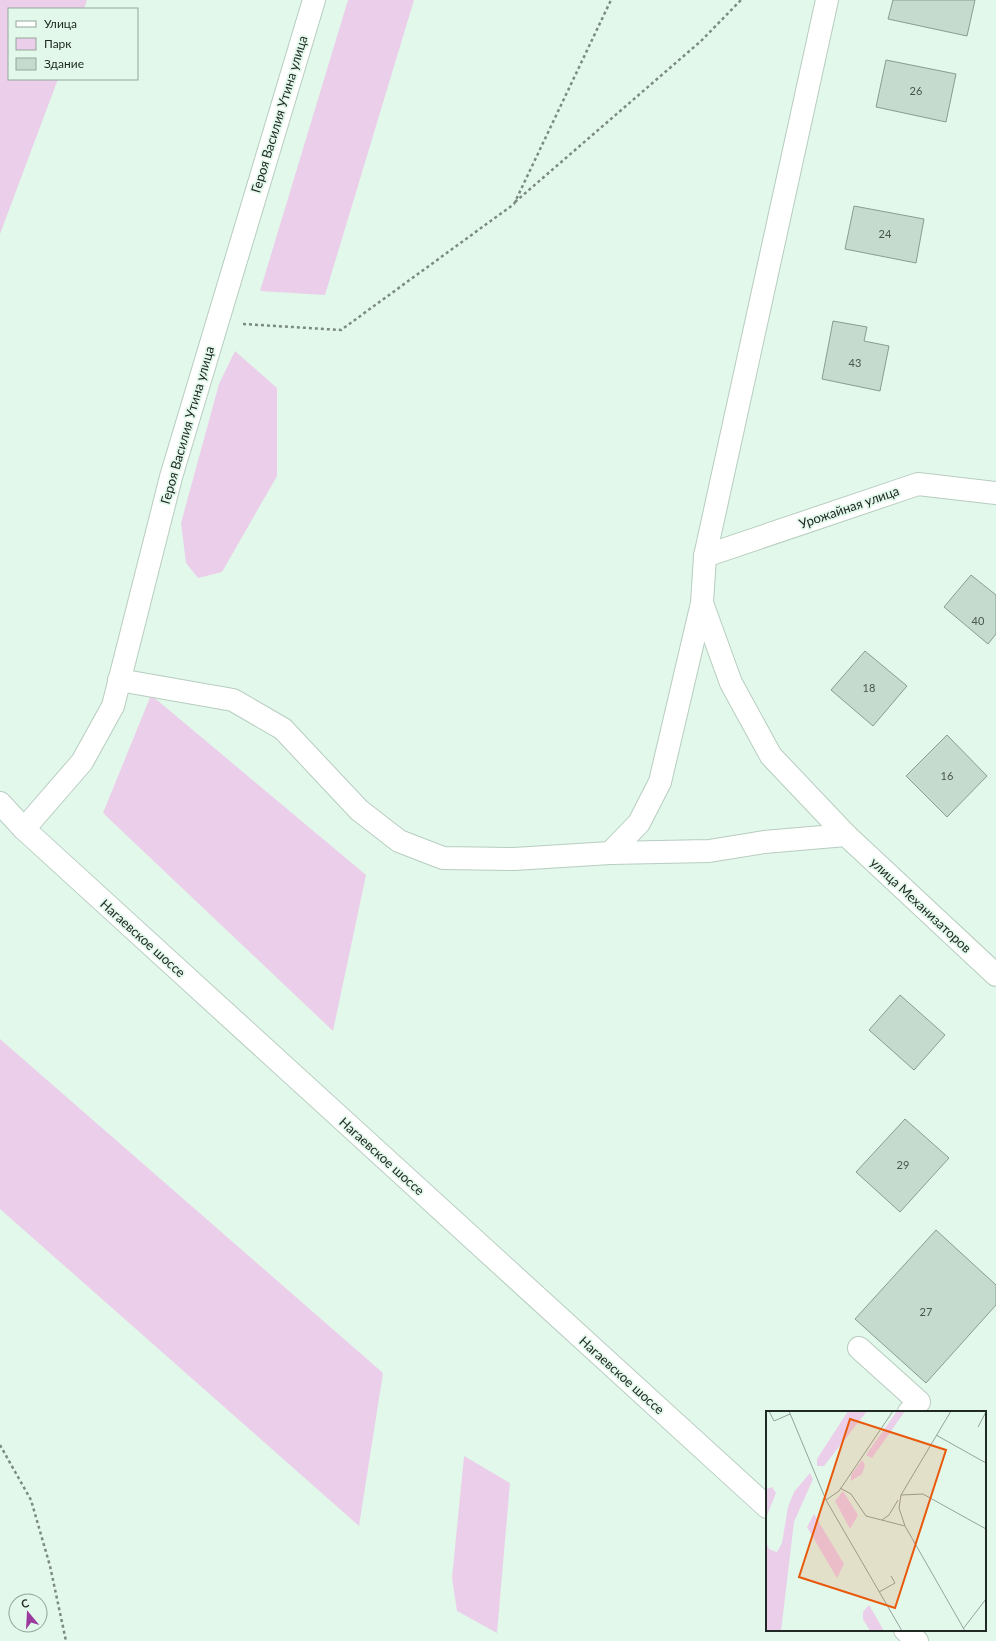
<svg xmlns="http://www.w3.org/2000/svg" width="996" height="1641" font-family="Lato,sans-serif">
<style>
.green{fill:#ebcfea}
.building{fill:#c5dbcd;stroke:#899d91}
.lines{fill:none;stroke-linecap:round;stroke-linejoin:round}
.minor-casing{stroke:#b7cdc0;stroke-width:24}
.path{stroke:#7c8b82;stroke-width:2.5;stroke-dasharray:3 3;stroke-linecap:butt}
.minor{stroke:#fff;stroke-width:22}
.labels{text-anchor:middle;stroke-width:3.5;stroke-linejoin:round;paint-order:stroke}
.number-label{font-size:11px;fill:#49564e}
.street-label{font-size:13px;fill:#202924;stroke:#e2f8ea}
.inset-road{fill:none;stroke:#94a59b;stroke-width:1}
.view{fill:#e8590c;fill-opacity:0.15;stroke:#e8590c;stroke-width:2}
.inset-edge{fill:none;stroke:#202924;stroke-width:2}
</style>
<rect width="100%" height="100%" fill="#e2f8ea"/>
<g class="green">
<polygon points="0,0 87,0 84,9 9,9 9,79 58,79 0,234"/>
<polygon points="348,0 414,0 325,295 260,291"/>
<polygon points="235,351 277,388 277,476 222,572 198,578 186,563 181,523 219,384"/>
<polygon points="151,695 366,875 333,1031 103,813"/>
<polygon points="0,1039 383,1373 359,1526 0,1209"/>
<polygon points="464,1456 510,1483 497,1633 457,1611 452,1578"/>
</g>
<g class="building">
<polygon points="893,0 975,0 967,36 888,19"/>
<polygon points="886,60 956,74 946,122 876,107"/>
<polygon points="854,206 924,219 916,263 845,249"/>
<polygon points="833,321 867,327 864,341 889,346 880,391 822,379"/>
<polygon points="971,575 996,595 996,634 988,644 944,607"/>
<polygon points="865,651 907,686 873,726 831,690"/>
<polygon points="947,735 987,776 947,817 906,776"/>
<polygon points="900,995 945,1035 914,1070 869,1030"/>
<polygon points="905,1119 949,1158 900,1212 856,1172"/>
<polygon points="936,1230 996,1285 996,1305 926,1383 855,1319"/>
</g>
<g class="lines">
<g class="minor-casing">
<g id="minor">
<polyline points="827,0 705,556 702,603 731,683 771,756 846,835 996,975"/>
<polyline points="705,556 918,484 996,493"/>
<polyline points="119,680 233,700 283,729 359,810 399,841 443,858 514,859 610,853 709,851 764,842 846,835"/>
<polyline points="0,803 24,829 767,1507"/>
<polyline points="24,829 82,762 113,706 171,477 314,0"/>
<polyline points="610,853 639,823 660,782 702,603"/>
<polyline points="859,1348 919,1402 909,1412"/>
<polyline points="905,1630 917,1641"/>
</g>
</g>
<g class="path">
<polyline points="515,202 701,41 741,0"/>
<polyline points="243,324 341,330 514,204 611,0"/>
<polyline points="0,1445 31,1500 50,1566 66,1641"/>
</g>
<use href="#minor" class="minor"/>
</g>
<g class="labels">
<g class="number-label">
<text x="916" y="95">26</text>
<text x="885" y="238">24</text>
<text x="855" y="367">43</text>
<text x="978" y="625">40</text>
<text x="869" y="692">18</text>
<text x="947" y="780">16</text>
<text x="903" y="1169">29</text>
<text x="926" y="1316">27</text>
</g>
<g class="street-label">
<text transform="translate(279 114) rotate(-73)" y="5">Героя Василия Утина улица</text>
<text transform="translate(187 425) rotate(-74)" y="5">Героя Василия Утина улица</text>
<text transform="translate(849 507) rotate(-19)" y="5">Урожайная улица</text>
<text transform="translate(921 905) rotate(43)" y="5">улица Механизаторов</text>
<text transform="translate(143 938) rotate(42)" y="5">Нагаевское шоссе</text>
<text transform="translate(382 1156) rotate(42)" y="5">Нагаевское шоссе</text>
<text transform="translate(622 1375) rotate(42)" y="5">Нагаевское шоссе</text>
</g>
</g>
<g transform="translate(766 1411)">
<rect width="220" height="220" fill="#e2f8ea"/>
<path d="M82,0h19l-43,55h-7v-7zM131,0h8l-33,47 -6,-3zM96,49l3,5 -3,9 -11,7v-6zM44,62l3,6 -19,43 -13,109h-15v-89l3,7 8,3 5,-9 6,-36 6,-15zM6,76l4,6 -10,25v-29zM77,80l15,24 -8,14 -15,-28zM48,103l30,50 -7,14 -30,-51zM103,194l15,26h-14l-7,-12v-7z" fill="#ebcfea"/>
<path class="inset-road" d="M3,0l5,10 16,-7M23,0l37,89 76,131M185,0l-50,84 -2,13 6,18 60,105M212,16l8,-15M170,24l50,28M74,77l11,6 15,22 39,10M135,84l22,-1 63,35M60,89l13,-9 54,-80M116,109l7,-5 9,-15M113,181l16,-9 -4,-7M197,218l23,-30"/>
<path class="view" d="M84,8l96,31 -51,158 -96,-31z"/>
<rect width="220" height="220" class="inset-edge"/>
</g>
<rect x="8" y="8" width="130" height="72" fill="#e2f8ea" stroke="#94a59b"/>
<rect x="16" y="21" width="20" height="6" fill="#ffffff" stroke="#94a59b"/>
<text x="44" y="28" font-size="12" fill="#202924">Улица</text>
<rect x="16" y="38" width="20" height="12" fill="#ebcfea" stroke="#94a59b"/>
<text x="44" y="48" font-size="12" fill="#202924">Парк</text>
<rect x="16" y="58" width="20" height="12" fill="#c5dbcd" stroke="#94a59b"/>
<text x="44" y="68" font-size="12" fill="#202924">Здание</text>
<g transform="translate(28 1613) rotate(342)"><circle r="19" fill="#e2f8ea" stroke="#94a59b"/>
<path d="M0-3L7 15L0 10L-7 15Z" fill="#9c399f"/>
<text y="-6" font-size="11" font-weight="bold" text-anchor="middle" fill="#202924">С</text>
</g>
</svg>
